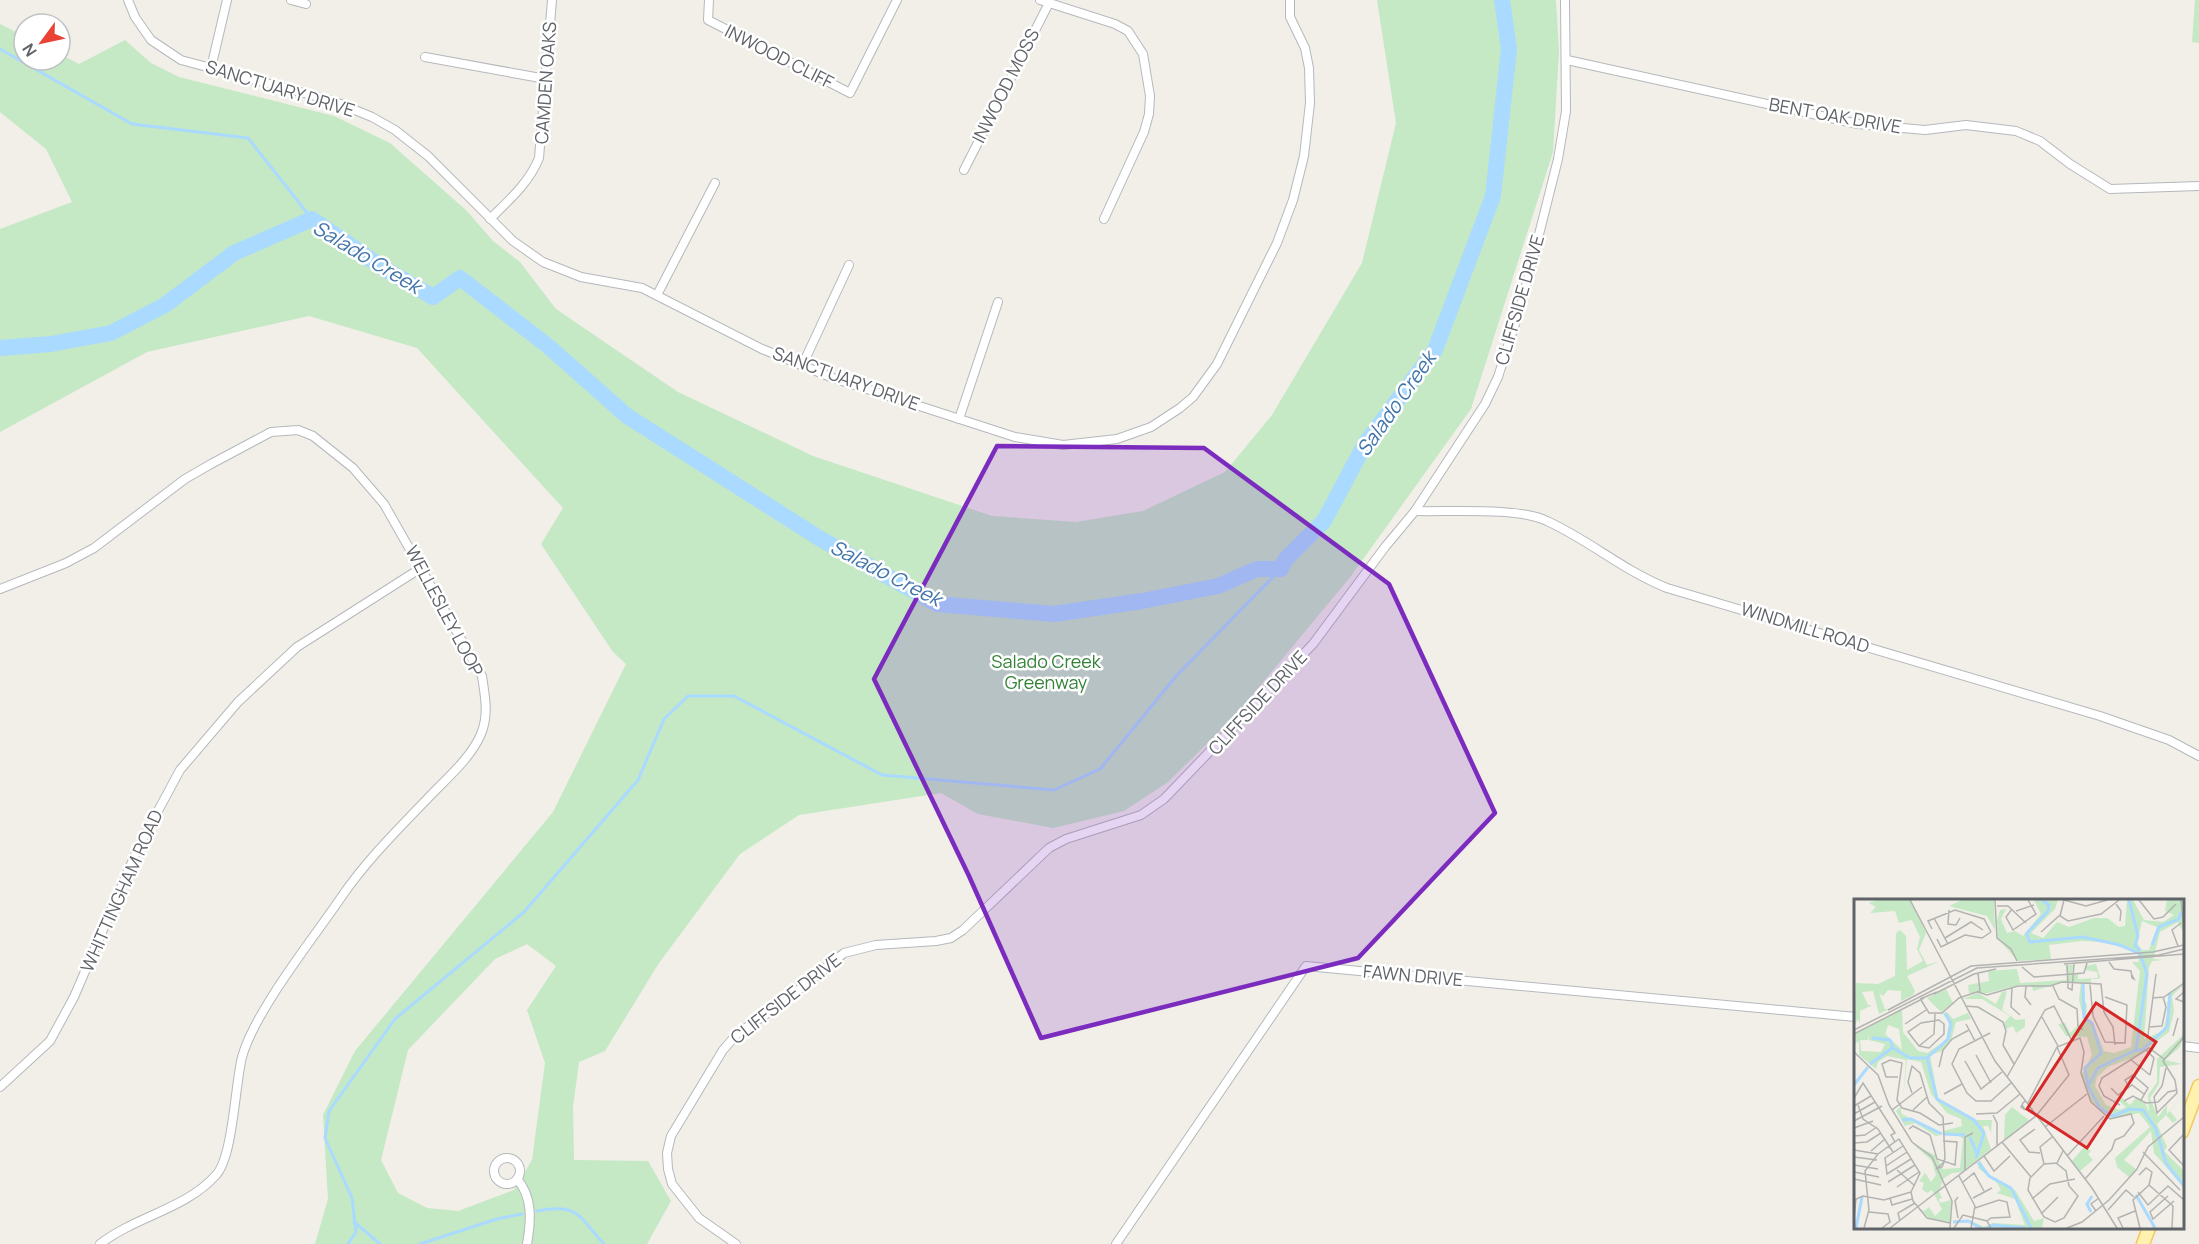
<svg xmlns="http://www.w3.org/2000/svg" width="2199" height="1244" font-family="Manrope,sans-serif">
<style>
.green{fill:#c5e8c5;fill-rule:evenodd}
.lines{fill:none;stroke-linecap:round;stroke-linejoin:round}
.stream{stroke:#aadaff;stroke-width:3}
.river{stroke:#aadaff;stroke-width:16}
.minor-casing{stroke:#b5b8bc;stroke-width:10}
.primary-casing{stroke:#f2c960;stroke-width:15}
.minor{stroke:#fff;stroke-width:8}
.primary{stroke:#fff2af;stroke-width:12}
.marked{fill:#7b2cbf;fill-opacity:0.2;stroke:#7b2cbf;stroke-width:4.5;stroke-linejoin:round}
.labels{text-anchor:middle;stroke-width:5;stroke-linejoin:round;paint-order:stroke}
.street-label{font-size:18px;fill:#5f6368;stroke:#fff}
.park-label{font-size:18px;fill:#348238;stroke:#fff}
.water-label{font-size:20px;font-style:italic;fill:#4174aa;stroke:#fff}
.inset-river{fill:none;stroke:#aadaff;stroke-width:3}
.inset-road{fill:none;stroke:#b3b3b1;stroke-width:1.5}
.view{fill:#d62828;fill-opacity:0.15;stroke:#d62828;stroke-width:3}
.inset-edge{fill:none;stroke:#5f6368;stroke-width:3}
</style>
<rect width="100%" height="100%" fill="#f1efe8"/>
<g class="green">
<path d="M1377,0h179l3,51 -6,101 -82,257 -120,167 -116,140 -67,66 -44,29 -71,17 -75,-14 -37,-21 -142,22 -59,39 -81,109 -54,88 -26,11 -6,45 1,53 74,1 23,40 -24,43h-332l13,-45 -5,-84 32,-64 198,-239 73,-148 -13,-12 -72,-108 22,-36 -146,-160 -108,-32 -162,36 -147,80v-203l72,-27 -26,-53 -46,-37v-88l24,12v24h36v-6l19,10 46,-24 26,23 28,14 155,39 56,27 77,68 26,30 27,21 36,47 122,83 135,64 179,60 84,6 67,-11 82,-39 47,-57 90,-152 34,-140zM527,944l29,22 -29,44 18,53 -13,97 -18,30 -56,21 -31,-3 -29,-15 -17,-33 27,-110 87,-91z"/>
<polygon points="2195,0 2199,0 2199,43 2192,42"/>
</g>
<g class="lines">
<g class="stream">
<polyline points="0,49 132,124 248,138 312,219"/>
<path d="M537,1211c42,-8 41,5 67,33"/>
<polyline points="354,1222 380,1244"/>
<polyline points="348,1244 356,1232 352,1198 325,1138 329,1111 395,1019 524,912 638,780 664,719 688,696 734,696 882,775 1054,790 1100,769 1177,675 1281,569"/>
<polyline points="420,1244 497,1219 522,1214"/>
</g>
<polyline class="river" points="0,348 51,344 111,333 165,305 234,253 312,219 383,268 433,297 460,278 548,346 627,416 819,538 937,604 1054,614 1142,601 1218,586 1257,569 1281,569 1285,560 1324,521 1365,444 1435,350 1493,196 1509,49 1502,0"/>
<g class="minor-casing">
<g id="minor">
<polyline points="128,0 135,17 151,40 181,60 333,101 372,117 395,130 428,156 513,241 543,262 581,277 642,288 762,349 833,378 1015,437 1063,445 1117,439 1151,427 1180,408 1193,397 1217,364 1277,243 1293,200 1304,156 1310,103 1309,68 1305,48 1290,17 1290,0"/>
<polyline points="291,0 306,4"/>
<polyline points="709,0 708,20 850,93 897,0"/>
<polyline points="1040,0 1115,24 1128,31 1143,54 1150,96 1149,114 1144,132 1104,219"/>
<polyline points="425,57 546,79"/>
<polyline points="1567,60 1858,124 1925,130 1966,125 2016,131 2040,141 2070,164 2110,189 2199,186"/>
<polyline points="211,68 227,0"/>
<polyline points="964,170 1049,3"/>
<path d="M490,219c19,-19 39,-36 49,-61l13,-158"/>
<polyline points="657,295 715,183"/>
<polyline points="802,366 849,265"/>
<polyline points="959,419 998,302"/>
<path d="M1415,511c34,1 104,-4 132,10 42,19 77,50 120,67l433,128 69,24 30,16"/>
<path d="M0,589l66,-26 28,-15 91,-69 26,-15 60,-32 27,-2 15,6 40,32 31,36 98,172c3,20 7,39 -1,58 -10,24 -35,45 -52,63 -31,32 -64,65 -89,102 -28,41 -85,112 -98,158 -7,28 -9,100 -26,118 -30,34 -80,41 -116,69"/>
<polyline points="2182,1046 2199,1048"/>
<polyline points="0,1087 50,1041 74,997 138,848 180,770 238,702 297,647 421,568"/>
<circle cx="507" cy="1171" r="13"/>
<path d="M517,1179c16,18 14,42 10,65"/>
<polyline points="736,1244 699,1218 672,1184 668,1169 667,1153 671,1136 723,1050 737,1034 782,1003 844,953 876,945 936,941 951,938 963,930 1049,848 1066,839 1141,815 1164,799 1313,644 1385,547 1415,511 1485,404 1498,377 1522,302 1558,159 1566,111 1565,0"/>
<polyline points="1116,1244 1306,966 1856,1017"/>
</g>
</g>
<g class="primary-casing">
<g id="primary">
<polyline points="2182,1132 2199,1086"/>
<polyline points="2143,1244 2149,1228"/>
</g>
</g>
<use href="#minor" class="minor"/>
<use href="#primary" class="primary"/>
</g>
<path class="marked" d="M997,446l207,2 185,136 106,229 -137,145 -317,80 -72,-162 -95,-197z"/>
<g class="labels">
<g class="street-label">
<text transform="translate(779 57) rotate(27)" y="6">INWOOD CLIFF</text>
<text transform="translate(546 83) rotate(-86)" y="6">CAMDEN OAKS</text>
<text transform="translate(1006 86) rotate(-63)" y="6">INWOOD MOSS</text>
<text transform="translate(280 89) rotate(17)" y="6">SANCTUARY DRIVE</text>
<text transform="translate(1835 116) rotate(10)" y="6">BENT OAK DRIVE</text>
<text transform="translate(1520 300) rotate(-74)" y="6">CLIFFSIDE DRIVE</text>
<text transform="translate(846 379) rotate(20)" y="6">SANCTUARY DRIVE</text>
<text transform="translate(444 611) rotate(62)" y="6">WELLESLEY LOOP</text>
<text transform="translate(1805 628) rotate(17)" y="6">WINDMILL ROAD</text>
<text transform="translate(1258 703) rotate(-47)" y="6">CLIFFSIDE DRIVE</text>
<text transform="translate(122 891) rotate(-66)" y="6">WHITTINGHAM ROAD</text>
<text transform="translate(1413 976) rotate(5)" y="6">FAWN DRIVE</text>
<text transform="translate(786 999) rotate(-38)" y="6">CLIFFSIDE DRIVE</text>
</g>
<g class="park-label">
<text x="1046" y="668">Salado Creek<tspan x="1046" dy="21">Greenway</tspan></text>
</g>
<g class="water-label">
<text transform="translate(367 257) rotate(31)" y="7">Salado Creek</text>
<text transform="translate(1396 404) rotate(-55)" y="7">Salado Creek</text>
<text transform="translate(886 573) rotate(27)" y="7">Salado Creek</text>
</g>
</g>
<g transform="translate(1854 899)">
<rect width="330" height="330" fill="#f1efe8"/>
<path d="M23,1h34l15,33 -7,17 8,15 13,-4 -33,15 8,15 -2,4 -12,6v-10l-13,-1 -5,6 -4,-3 6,16h4l-10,5 -6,-23 -11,1 6,13h4l-12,6v13l-2,-5 -4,8 2,-44 22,1 17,-8 1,-43 4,-3 6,6 1,34 16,-9 -6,-12 3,-12 -8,-17 -13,3 -4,-12 -25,2 6,-6 -7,-4zM108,1h32l1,30 -8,-14 -38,-10zM180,1h24l-3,9 -24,24 12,5 14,-16 12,5 25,-9h13l12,9 6,-1 2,-26h6l11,20 19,2 11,-7 -9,-4 2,-11h17v34l-6,-12 -18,10 -7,27 10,1 -11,1 -3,6 -5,72 19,-8 7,-26 -3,-1 -1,-2 4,1 -2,-8 16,-11 -12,12 2,15 -5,21 -32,24 -29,11 -11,10 -2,9 11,19 14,5 6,-3 -7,-6 3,-3 8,7 6,-7 9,5 4,9 -1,-17 9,-13v-23l27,-25 -4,13 -15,13 17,4 -22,3 -1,17 -9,14 8,19 9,-12v9l17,-20 -14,17 7,9 -4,3 -7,-8 -9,9 10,23 -3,4 20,20v17l-30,-35 -3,-22 -27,29 12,9 -7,8 -12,-10 -2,-9 35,-31 -11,-14 -28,6 -21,-19 -8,-26 10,-19 -5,-18 -21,-1 -8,-12 7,-1 5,10 14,-13 -5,-20 2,-18h-18l-30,9 -1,-5 -13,-1 -31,8h-19l-1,-8 21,-4 -1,-10 29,-2 3,14 48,-3 -2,-14h-8l15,-1 -1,9 6,-1v6l20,-1 -1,-6 -11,-2v-4l10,-2 4,13 -1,2h-8v6l-6,-2 -3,10 5,13 -1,12 8,8 10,25 10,2 17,-6 9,-76 -8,-9h7l-1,-8 -31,-12 -25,-1 -33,4 2,14 -33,2 -20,-22 -1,-18 3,-11 6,-1 -5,10 6,14 8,-2 8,5 18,-22zM288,22l15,6 -8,23h-7l-5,-7zM92,90l7,14 -12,9 -14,-14zM153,92l-5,19 14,10 9,-1v8l-9,6 -3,-7 -7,3 -2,-6 6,-7 -28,-17h-19l15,-6 18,11 6,-12zM48,111l1,22 15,19 9,2 19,-13 3,-18 -6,-8 4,-2 6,7 15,-6 3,6 -15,3 -5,18 -9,11 -12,4 8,43 38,22h16l-1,12 -3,-6h-5l8,23 -29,23 -10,1 -9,6 -4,13 3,6 -3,1 1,4 11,-3 -1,22 -21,-4 -10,-10 5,3 5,-4 6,9 7,-7 -10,-19 -5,3 -5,-4 2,-6 -5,-2 6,-8 -13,-20 19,29 5,-7 -4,-14 -19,-17 22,11 8,14 17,-1 3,-29 -5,-4h-15l1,-4 18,-5 -1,-7 -14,-6 -16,-19 -10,-32 -14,-3 -4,40 3,-39 -19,-4 -9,6 -2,7 -17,-14v-13l-5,1v-8zM34,126l11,4 3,21 -17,-16zM15,135v6l16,4 -4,8 -20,-1 -1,-11h8zM46,208l2,7 39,21 -5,1 -21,-13 -10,3 -9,-15zM158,208l17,13 -25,20 1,-25zM231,247l6,5 -3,3 5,6 -13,11 -8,-10zM126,261l8,14 27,16 19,31 10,-3 -2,10h-64l-6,-3 1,-3 11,5 9,-4 32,2 -10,-26 -18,-6 4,-3 -4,-7 -19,-15z" fill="#c5e8c5" fill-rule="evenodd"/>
<path class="inset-river" d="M275,1l9,36 -3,10 5,5M172,34l4,9 53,-5 37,8 20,9 7,20 -11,76 -38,18 -10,18 12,22 13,8 17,-7 13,1 13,19 10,34 18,23M173,34l21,-22 1,-6 -7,-5M298,46l7,-18 20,-8 2,-7M229,85l1,34 8,5 9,30 -16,15 3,18M18,139l18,2 3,8 17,10h17l10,41 37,21 10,13 -8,25M282,151h6l25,-23 3,-34M73,159l21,-19 3,-15 -6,-11M16,165l22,-16M0,186l14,-18M48,221l9,-1 31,15M90,235l21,1M116,238l7,17M124,263l11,14 22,12 20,40M282,296l19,33M237,313l-4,-8 5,-8M99,323l15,-1 13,7M2,329l6,-31M133,329l6,-3 32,3"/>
<path class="inset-road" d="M56,1l85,161 97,127 25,40M141,1l2,38 14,11 6,12M253,1l-21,6 -22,-6 -4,16 8,5 33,-7 18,-14M285,1l15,19 9,-2 13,-13M327,1l3,32M262,5l5,7 -1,10M143,7h11l18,17M158,10l-6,8 7,13 23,-16 -8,-14M95,11l-1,14 8,1 4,-7M162,12l18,-6M80,19l14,26M78,30l-4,-8 27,-11 29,9 7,13M187,33l19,-17M91,39l26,-16 12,8M83,40l4,8 24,-12 17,3 9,-6M324,47l-6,-16 9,-7M255,63l5,7 17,2 1,7 2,1 -2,-4M210,65l120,-10M213,66l1,23 4,2 2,-26M168,68l12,10 50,-4 3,-10M236,86l3,31 12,26 20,1 2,-38 -22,-8M172,87l-1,11 6,8M199,87l6,13 18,10 1,17 5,4M158,89l-1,19 9,8M124,93l9,3 31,-9h32l12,-4 39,2 3,28 9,15 2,18M330,93l-8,7 8,3M80,95l40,-20 22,-5M298,99l12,-1 20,-14M66,100l17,-7M67,101l8,13h13l17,-15 21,-7 -2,-18M111,107l13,1 25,15 3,9 -3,14 11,19M34,111l83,-44 182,-14 31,-7M188,118l16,29M85,121l5,4v10l-15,14 -10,-2 -11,-14 13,-9zM51,125l21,-14M112,125l9,17M295,128l13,-1 4,-19 -3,-10M0,131l123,-62 182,-13 25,-6M136,134l-31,16 -7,15 15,29 9,8h15l20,-18M0,135l70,-36M294,136l8,-61M319,137l5,-18M65,147l15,-12 1,-20M292,151l8,8 -4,17M0,153l24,23 11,30 23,37 20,15 20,44 -2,27M122,156l15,28M276,160l20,16M111,162l16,28 21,-17M85,168l4,-17 9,-11 17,-9M312,169l-4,18 -8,11 3,16 20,-20 -2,-13 -12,-19 21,-24M44,178h-12l-4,-13 8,-4 12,3 -5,37 5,8 18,5 19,12 14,-2M153,178l38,-67 9,-4 17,33M275,188l-4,-7 8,-5 15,13 -7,12M257,189l7,7 14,-10 12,9M58,194l-4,-11 4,-16 8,7 9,30 14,14 2,41 -2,7 -1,2 -6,2 8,-7M90,195l18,-10M0,199l9,-15 32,50 -4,2 4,7M270,202l9,-5 13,7 12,-1 10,-10 9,-2M174,204l29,-56 23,-9 4,14 -3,21 10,29 19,17 21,-5 3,9 -10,13 -9,4 -3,9 -27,30M4,206l5,14 15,10 15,23M168,206l3,5 -4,-3 2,-4 2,-2M266,206l-16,-9 -5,-10 3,-8 47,-30 15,11M0,207l17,-10M38,211l30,-23M59,211l14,-13M0,215l21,-12M122,215l21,-1 23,-19M139,216l4,8v23M182,217l33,-41 -12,-28M0,222l28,-15M191,228l42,-33M0,229l19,-7M55,230l4,-3 17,9 7,24 18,6 2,-23 -14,-1M181,230l-15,11 9,12 11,1M330,235l-15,16 15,16M0,237l11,-1 12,-8M148,243l29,35M0,244l13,-1 14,-9M49,247l-18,12 2,16 24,-15M0,251l24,4M17,252l14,-12M289,253l37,38M130,257l10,15 16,-15M213,257l37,-40M0,258l23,3M190,265l-14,14 -2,12 16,27 11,5 9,-4 14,-22 -9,-10 -3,-15 -10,-8M190,265l-4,-17 12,-10M190,265l13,-1 6,-12M0,266l24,4M32,267l21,-14M43,271l18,16M111,271v-33l8,-4M0,273l25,5M285,276l7,-7 6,4 -3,13M105,277l16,30 -4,22M0,280l27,6M34,283l27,-17M109,283l11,-9 10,18M43,288l22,-15M284,293l10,13 20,-19 16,14M314,297l-18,16 3,7 21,-18M36,299l2,7 20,-6M119,299l19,-10M178,300l18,-15 25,-5M0,301l9,-4 21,4 27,-8M121,309l24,-8 8,2 3,15 -19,1 -4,3M254,311l18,-20 8,7M242,312l-5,-7 8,-6M15,313l19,2 2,8 -8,6M187,315l17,-17M0,319l2,-19M104,319l-3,-17 3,-4M46,322l-2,-8 17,-10M10,329l5,-18 -4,-39 13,-17 21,-15 21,34 -9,19 2,9 14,17 23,5M36,329l146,-112M100,329l9,-13 24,6 4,7M213,329l15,-6 27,-22 28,-31 11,-22 36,-30M269,329l-5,-10 17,-7M286,329l-7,-28 16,-15 24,21 -1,22"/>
<path class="view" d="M242,104l60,39 -69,106 -60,-39z"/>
<rect width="330" height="330" class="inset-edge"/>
</g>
<g transform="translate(42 42) rotate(237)"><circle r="28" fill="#ffffff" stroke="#bfc1c3" stroke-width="1.5"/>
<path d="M0-4.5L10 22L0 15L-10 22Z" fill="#ea4335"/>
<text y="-9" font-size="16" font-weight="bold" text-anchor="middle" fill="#5f6368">N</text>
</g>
</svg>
